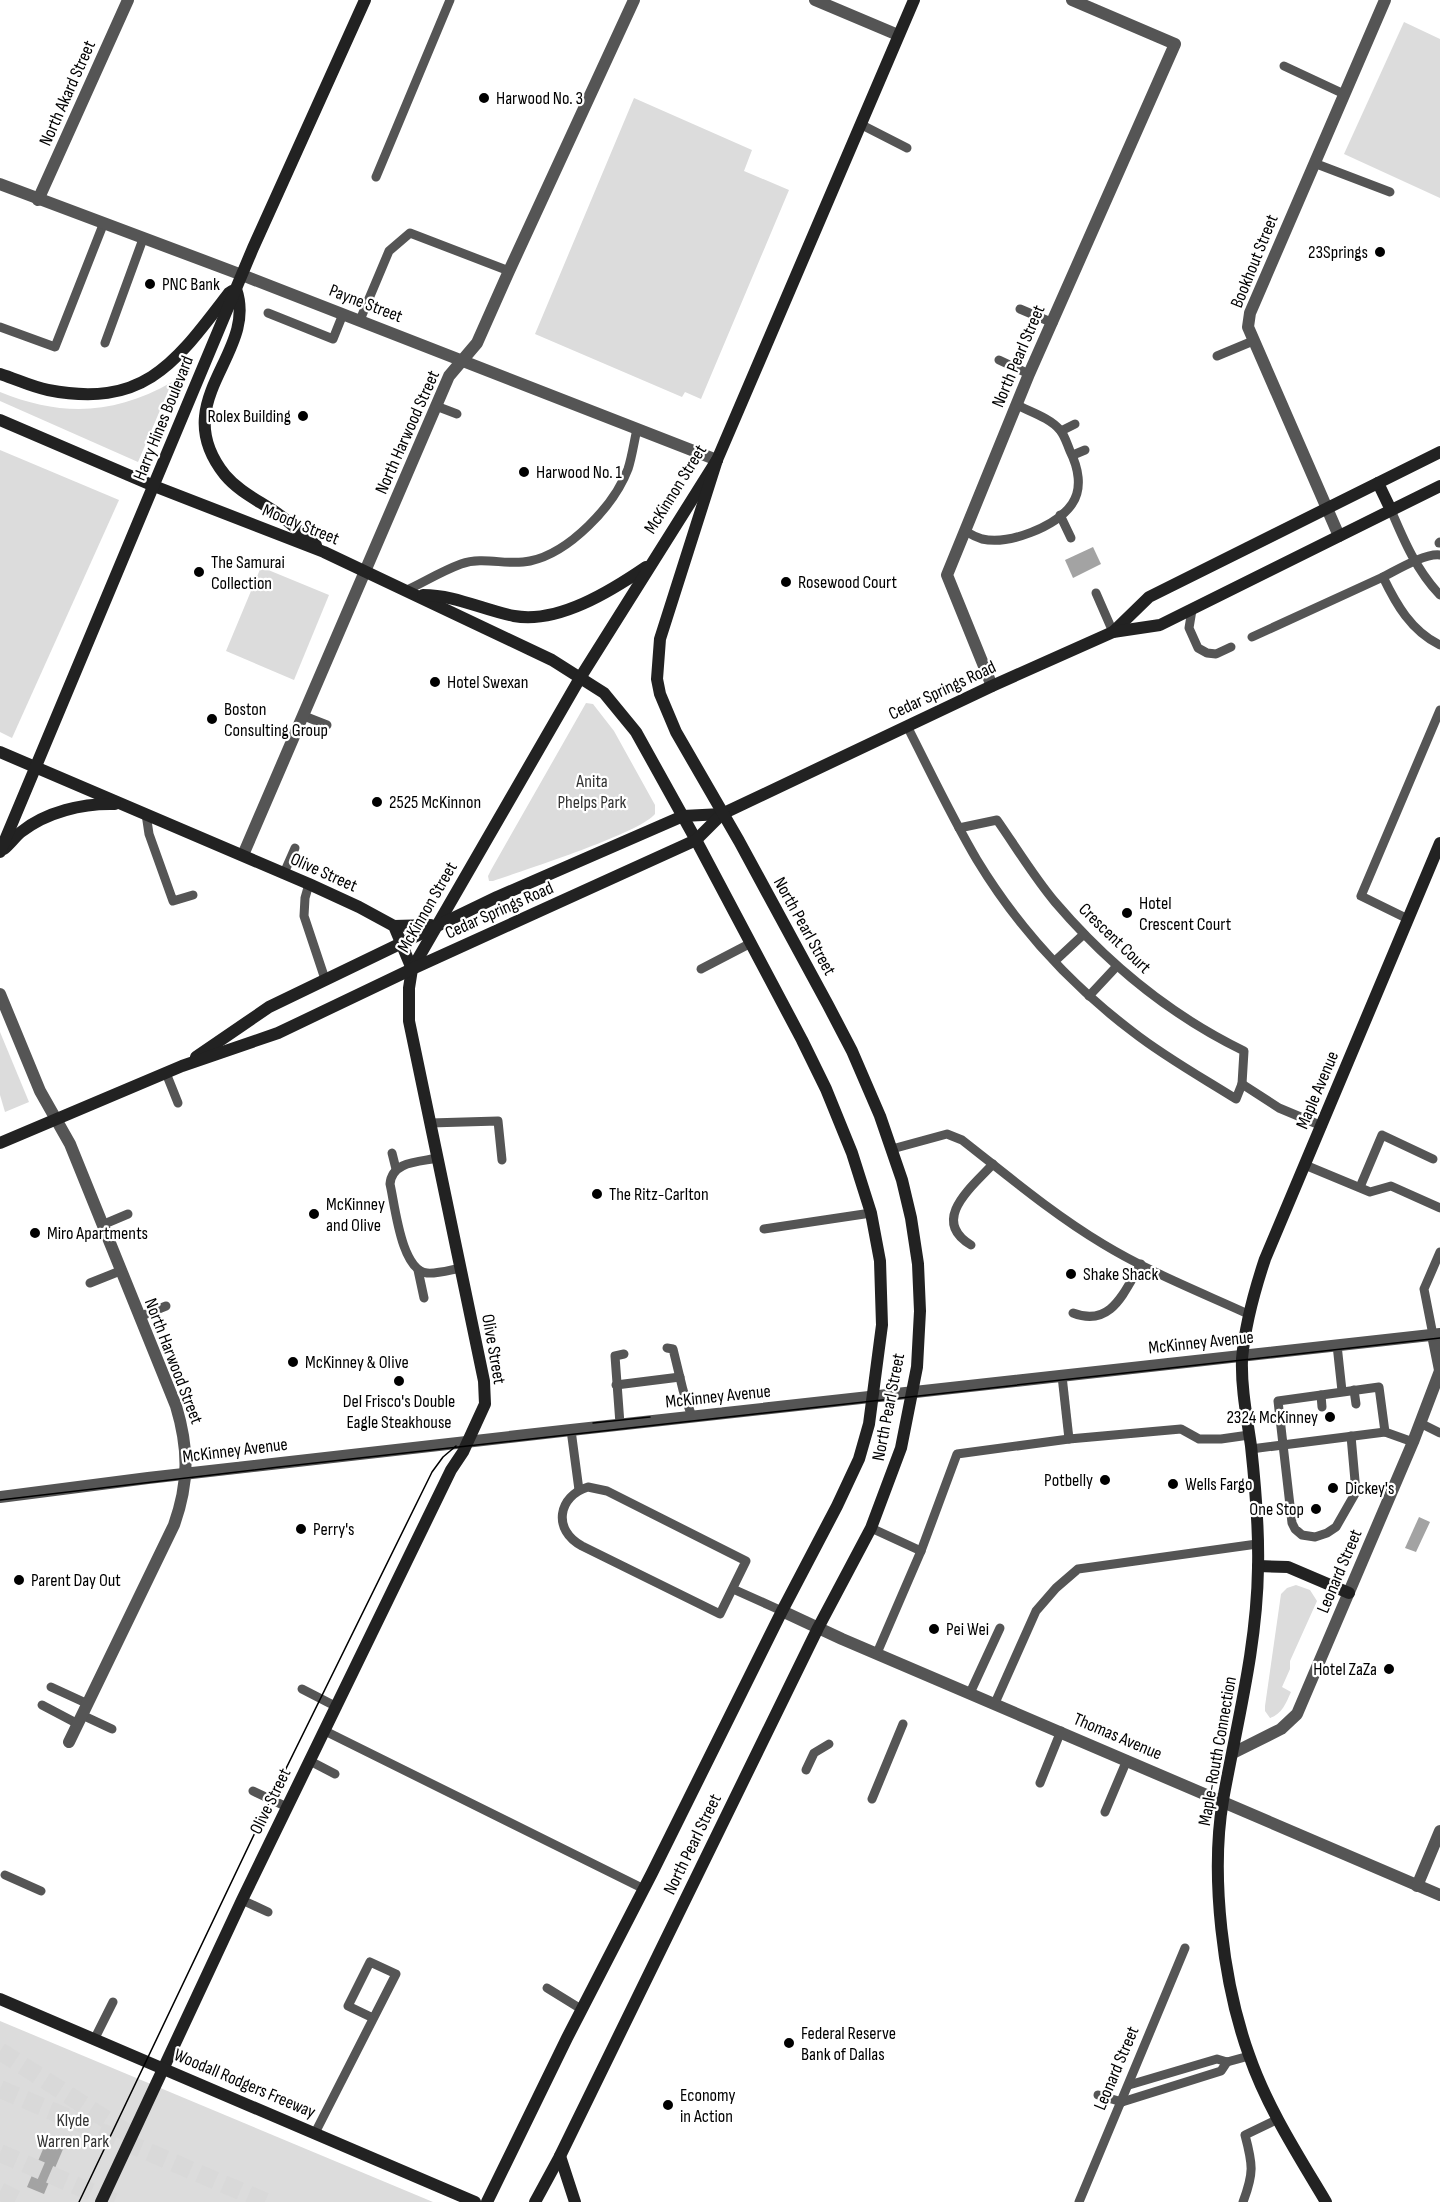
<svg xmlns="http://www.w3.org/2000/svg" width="1440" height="2202" font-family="'Sofia Sans Condensed',sans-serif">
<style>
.green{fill:#dcdcdc}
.water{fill:#a3a3a3}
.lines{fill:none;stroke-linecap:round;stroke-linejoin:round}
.motorway-tunnel{stroke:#d9d9d9;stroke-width:18;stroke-dasharray:18 9;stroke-linecap:butt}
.service{stroke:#555;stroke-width:9}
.minor{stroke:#555;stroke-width:12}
.tertiary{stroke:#555;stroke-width:12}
.secondary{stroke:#222;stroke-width:12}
.tram{stroke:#000;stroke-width:1.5}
.poi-dot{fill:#000;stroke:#fff;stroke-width:2}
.labels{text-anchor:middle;stroke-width:4.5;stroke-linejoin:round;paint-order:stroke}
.street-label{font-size:18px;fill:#000;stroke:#fff}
.poi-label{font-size:18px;fill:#000;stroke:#fff;text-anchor:start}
.park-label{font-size:18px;fill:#333;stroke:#fff}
</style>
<rect width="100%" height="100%" fill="#fff"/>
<g class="green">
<polygon points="1404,22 1440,39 1440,198 1344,154"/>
<polygon points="634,98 752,150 744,171 789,190 701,399 685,392 682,397 535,334"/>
<path d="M172,382l-34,80 -138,-61v-9c62,25 114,23 172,-10z"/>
<polygon points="0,450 119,500 12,738 0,732"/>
<polygon points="261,567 329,595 294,680 226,651"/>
<path d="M586,703l7,1 21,27 41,74v9c-15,19 -133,57 -162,67h-4l-1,-5 3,-6z"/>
<polygon points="0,1032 29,1102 5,1112 0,1095"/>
<path d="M1296,1585l14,5 7,11 -27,60v8l-8,18 9,5c-5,11 -9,22 -21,26l-5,-7v-5l16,-112 6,-6z"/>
<polygon points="0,2021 433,2202 0,2202"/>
</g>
<g class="water">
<polygon points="1093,547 1101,564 1073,578 1065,560"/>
<polygon points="1419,1517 1430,1522 1416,1552 1405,1548"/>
<polygon points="49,2135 66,2142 44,2194 27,2187"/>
</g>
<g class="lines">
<g class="motorway-tunnel">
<polyline points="0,2051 132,2136"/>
<polyline points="0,2089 266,2202"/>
<polyline points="0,2153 114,2202"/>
<polyline points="0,2191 22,2202"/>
</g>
<g class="service">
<polyline points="1284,66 1344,94"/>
<polyline points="860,124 907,148"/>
<polyline points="1314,163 1390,192"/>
<polyline points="376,177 450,0"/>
<polyline points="1020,309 1053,323"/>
<polyline points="268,313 333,339 343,314"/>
<polyline points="360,320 389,251 410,233 509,271"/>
<polyline points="0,327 55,347 103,225"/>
<polyline points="105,343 143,239"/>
<polyline points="1217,356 1253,341"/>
<polyline points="999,360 1029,374"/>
<polyline points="436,406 457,414"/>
<polyline points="1061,431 1075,424"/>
<polyline points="1073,455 1085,450"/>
<path d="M1391,510c13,31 26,61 49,85"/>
<polyline points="1060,515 1071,538"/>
<path d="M965,531c5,3 11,6 17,8 27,6 74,-12 90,-35 11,-16 6,-37 -2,-53 -3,-7 -5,-15 -10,-21 -10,-12 -29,-18 -43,-25"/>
<polyline points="1439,543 1440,542"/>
<path d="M1440,555c-15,-2 -43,15 -57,22 13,27 28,54 57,68"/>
<path d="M407,590c17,-8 35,-19 54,-26 23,-8 46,2 69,-3 39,-8 84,-55 98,-92 4,-12 6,-27 9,-40"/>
<polyline points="1096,593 1113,632"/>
<polyline points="1192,610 1189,628 1198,648 1207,653 1216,654 1231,647"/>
<polyline points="1252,637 1383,577"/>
<polyline points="304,716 327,725"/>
<path d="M907,726c23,45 44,90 70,134 40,66 94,125 156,172 32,25 68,45 103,67l6,-15 37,24 43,18"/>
<polyline points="146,814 149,834 173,901 193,895"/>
<path d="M959,828l38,-8c19,27 37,57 58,82 53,62 115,113 189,149l-2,33"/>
<polyline points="284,873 295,848"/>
<polyline points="309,884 305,898 304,916 325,979"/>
<polyline points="1408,919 1361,896 1440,710"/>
<polyline points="1055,961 1084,934"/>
<polyline points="701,969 751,943"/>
<polyline points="1089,996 1117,966"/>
<polyline points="166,1073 178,1103"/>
<polyline points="430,1123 498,1121 502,1160"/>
<path d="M892,1149l55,-15 15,6c46,36 91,74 141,104 46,28 97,48 145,70"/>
<polyline points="392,1153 396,1169"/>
<path d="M438,1158c-19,4 -46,3 -48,26 5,21 11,86 37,89 10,1 23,-3 34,-5"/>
<polyline points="1305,1165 1370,1192 1391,1186 1440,1208"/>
<polyline points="1360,1187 1382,1135 1433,1159"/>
<polyline points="102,1225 128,1214"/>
<polyline points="764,1229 871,1213"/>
<path d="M971,1245c-42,-25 2,-59 22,-81"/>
<polyline points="418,1270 424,1298"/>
<polyline points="90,1283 120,1271"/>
<path d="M1073,1313c39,15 51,-22 68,-49"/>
<polyline points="139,1317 166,1306"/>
<polyline points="1433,1335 1424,1289 1440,1252"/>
<polyline points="1337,1345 1342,1391"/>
<polyline points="667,1348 673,1349 683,1390 692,1417"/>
<polyline points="1062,1376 1069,1439"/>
<polyline points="616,1385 680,1377"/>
<polyline points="1354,1390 1356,1404"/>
<polyline points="1321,1395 1322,1407"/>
<polyline points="1420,1423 1440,1433"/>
<polyline points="620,1424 615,1356 624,1354"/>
<polyline points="571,1430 579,1490"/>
<polyline points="1351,1436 1356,1492 1336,1527 1327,1533 1315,1537 1302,1535 1295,1529 1292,1523 1278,1401 1379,1387 1385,1432"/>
<polyline points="1251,1449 1385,1432 1413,1442"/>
<path d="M588,1487l19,4 139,70 -26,53 -138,-68c-30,-16 -24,-50 6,-59z"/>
<polyline points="871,1528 921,1551"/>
<polyline points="733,1589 782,1611"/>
<polyline points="877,1653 921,1551 957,1454 1069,1439 1181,1429 1199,1439 1221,1439 1249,1435"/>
<polyline points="51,1687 88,1704"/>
<polyline points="302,1689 337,1707"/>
<polyline points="970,1693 1000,1628"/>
<polyline points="995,1703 1036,1611 1056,1588 1078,1569 1257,1544"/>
<polyline points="42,1705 78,1724"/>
<polyline points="82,1715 112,1729"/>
<polyline points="325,1731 644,1889"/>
<polyline points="310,1761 335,1774"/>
<polyline points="806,1770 814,1753 829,1744"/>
<polyline points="1040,1783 1061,1731"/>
<polyline points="253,1791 287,1807"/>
<polyline points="872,1799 903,1724"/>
<polyline points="1105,1812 1127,1760"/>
<polyline points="5,1875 41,1891"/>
<polyline points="242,1900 268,1912"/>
<polyline points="547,1988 581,2009"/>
<polyline points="95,2038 113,2002"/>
<polyline points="1227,2062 1249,2056"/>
<polyline points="1129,2085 1217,2059 1227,2062"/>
<polyline points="1098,2095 1122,2102"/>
<polyline points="1122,2102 1221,2071 1227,2062"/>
<polyline points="315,2133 396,1974 370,1962 348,2006 373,2018"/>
<polyline points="1079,2202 1185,1948"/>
<path d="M1243,2202c11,-29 10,-37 2,-67l33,-16"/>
</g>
<g class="minor">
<polyline points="815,0 898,35"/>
<polyline points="38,200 128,0"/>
<polyline points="242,275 717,460"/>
<polyline points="1339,536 1248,327 1250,313 1385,0"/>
<polyline points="992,686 947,575 1029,374 1175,44 1072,0"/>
<polyline points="243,855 449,376 477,343 509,271 634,0"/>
<polyline points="1433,1335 1440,1370"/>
<polyline points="782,1611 842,1639 1440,1895"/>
<polyline points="1233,1753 1281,1729 1297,1714 1413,1442 1440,1371"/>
<polyline points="1417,1886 1440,1831"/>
</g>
<g class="tertiary">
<polyline points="0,184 242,275"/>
<path d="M0,994l40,97 30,53 106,262c13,43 13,77 -2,119l-105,217"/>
<polyline points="0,1497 148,1478 571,1430 1440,1334"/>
</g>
<g class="secondary">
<path d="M236,289c23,65 -71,111 -11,186 15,18 37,27 56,41 12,9 23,20 35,29"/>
<path d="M0,374c16,5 32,13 48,16 97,19 128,-28 181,-97l3,-2"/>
<polyline points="0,420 154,486 324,552 552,660 604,693 636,732 696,840 802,1040 826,1089 852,1153 871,1213 880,1261 882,1325 869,1424 859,1459 837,1506 782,1611 652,1873 567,2038 487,2202"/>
<polyline points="1378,483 1391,510"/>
<path d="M423,595c32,0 60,15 91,21 44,8 97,-25 132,-49"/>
<polyline points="1113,632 1149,597 1440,452"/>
<polyline points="0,752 309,884 359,907 394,926 412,969 409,988 409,1021 484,1381 485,1404 463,1452 451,1470 242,1900 101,2202"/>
<path d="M4,849c6,-5 11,-12 17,-17 25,-20 62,-29 94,-28"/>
<polyline points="0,852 253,248 365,0"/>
<polyline points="394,926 431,925"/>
<polyline points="412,969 580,678 717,460 914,0"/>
<polyline points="196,1057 269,1007 497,897 683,816 722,814"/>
<polyline points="0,1143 182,1066 278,1033 412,969 696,840 722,814 992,686 1113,632 1160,625 1440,486"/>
<polyline points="1258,1566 1288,1567 1349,1593"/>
<polyline points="0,1999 475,2202"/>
<polyline points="560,2156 575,2202"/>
<polyline points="535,2202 560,2156 818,1628 871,1528 901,1448 917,1367 920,1311 918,1264 911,1218 902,1180 880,1116 852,1051 828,1005 739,841 676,732 660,694 657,679 660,639 717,460"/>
<path d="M1326,2202c-28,-47 -59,-95 -77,-147 -26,-72 -39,-179 -26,-255 14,-78 34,-153 35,-232 1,-37 -3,-85 -7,-122 -4,-28 -10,-58 -9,-87 3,-35 12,-67 23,-100l175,-416"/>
</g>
<g class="tram">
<polyline points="593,1423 650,1417"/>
<polyline points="0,1500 279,1467 1440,1338"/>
<polyline points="79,2202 271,1799 432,1472 443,1457 456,1446"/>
</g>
</g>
<g class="poi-dot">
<circle cx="484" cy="98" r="6"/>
<circle cx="1380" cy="252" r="6"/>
<circle cx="150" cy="284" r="6"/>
<circle cx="303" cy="416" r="6"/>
<circle cx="524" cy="472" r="6"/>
<circle cx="199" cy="572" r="6"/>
<circle cx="786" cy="582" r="6"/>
<circle cx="435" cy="682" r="6"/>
<circle cx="212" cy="719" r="6"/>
<circle cx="377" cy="802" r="6"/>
<circle cx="1127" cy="913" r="6"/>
<circle cx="597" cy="1194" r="6"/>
<circle cx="314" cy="1214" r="6"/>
<circle cx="35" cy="1233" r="6"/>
<circle cx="1071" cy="1274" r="6"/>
<circle cx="293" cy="1362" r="6"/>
<circle cx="399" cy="1381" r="6"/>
<circle cx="1330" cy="1417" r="6"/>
<circle cx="1105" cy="1480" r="6"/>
<circle cx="1173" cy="1484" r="6"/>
<circle cx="1333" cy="1488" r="6"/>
<circle cx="1316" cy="1509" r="6"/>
<circle cx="301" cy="1529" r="6"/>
<circle cx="19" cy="1580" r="6"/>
<circle cx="934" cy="1629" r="6"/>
<circle cx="1389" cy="1669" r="6"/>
<circle cx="789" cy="2043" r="6"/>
<circle cx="668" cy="2105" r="6"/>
</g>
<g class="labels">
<g class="street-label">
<text transform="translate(67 93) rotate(-66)" y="6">North Akard Street</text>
<text transform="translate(1254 261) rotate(-68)" y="6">Bookhout Street</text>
<text transform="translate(366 303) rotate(21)" y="6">Payne Street</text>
<text transform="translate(1018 356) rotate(-67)" y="6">North Pearl Street</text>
<text transform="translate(163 418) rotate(-68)" y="6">Harry Hines Boulevard</text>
<text transform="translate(407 432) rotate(-66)" y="6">North Harwood Street</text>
<text transform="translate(675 489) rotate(-58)" y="6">McKinnon Street</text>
<text transform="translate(301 524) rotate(22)" y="6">Moody Street</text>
<text transform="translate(942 690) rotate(-25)" y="6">Cedar Springs Road</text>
<text transform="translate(324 872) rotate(24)" y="6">Olive Street</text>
<text transform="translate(427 907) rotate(-60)" y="6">McKinnon Street</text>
<text transform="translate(499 910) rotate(-24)" y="6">Cedar Springs Road</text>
<text transform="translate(805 926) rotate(61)" y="6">North Pearl Street</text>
<text transform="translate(1115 938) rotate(44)" y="6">Crescent Court</text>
<text transform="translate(1317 1090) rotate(-67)" y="6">Maple Avenue</text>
<text transform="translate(1201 1342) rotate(-6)" y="6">McKinney Avenue</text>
<text transform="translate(494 1349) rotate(80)" y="6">Olive Street</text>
<text transform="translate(174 1361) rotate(69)" y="6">North Harwood Street</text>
<text transform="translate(718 1396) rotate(-6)" y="6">McKinney Avenue</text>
<text transform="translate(888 1407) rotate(-79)" y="6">North Pearl Street</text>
<text transform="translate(235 1450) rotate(-7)" y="6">McKinney Avenue</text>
<text transform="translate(1339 1571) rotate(-67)" y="6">Leonard Street</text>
<text transform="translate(1118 1736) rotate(23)" y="6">Thomas Avenue</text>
<text transform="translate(1217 1751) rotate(-80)" y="6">Maple-Routh Connection</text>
<text transform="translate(270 1801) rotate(-64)" y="6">Olive Street</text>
<text transform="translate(692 1844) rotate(-64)" y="6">North Pearl Street</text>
<text transform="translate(1116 2068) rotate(-67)" y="6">Leonard Street</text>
<text transform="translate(245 2083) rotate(23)" y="6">Woodall Rodgers Freeway</text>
</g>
<g class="poi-label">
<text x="496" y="104">Harwood No. 3</text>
<text x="1368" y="258" text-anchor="end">23Springs</text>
<text x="162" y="290">PNC Bank</text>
<text x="291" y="422" text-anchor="end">Rolex Building</text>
<text x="536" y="478">Harwood No. 1</text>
<text x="211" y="568">The Samurai<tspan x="211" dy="21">Collection</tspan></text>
<text x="798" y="588">Rosewood Court</text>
<text x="447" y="688">Hotel Swexan</text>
<text x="224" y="715">Boston<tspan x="224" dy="21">Consulting Group</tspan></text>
<text x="389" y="808">2525 McKinnon</text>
<text x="1139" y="909">Hotel<tspan x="1139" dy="21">Crescent Court</tspan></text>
<text x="609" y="1200">The Ritz-Carlton</text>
<text x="326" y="1210">McKinney<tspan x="326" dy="21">and Olive</tspan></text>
<text x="47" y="1239">Miro Apartments</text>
<text x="1083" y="1280">Shake Shack</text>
<text x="305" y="1368">McKinney &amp; Olive</text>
<text x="399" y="1407" text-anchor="middle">Del Frisco's Double<tspan x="399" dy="21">Eagle Steakhouse</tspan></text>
<text x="1318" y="1423" text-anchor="end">2324 McKinney</text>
<text x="1093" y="1486" text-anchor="end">Potbelly</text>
<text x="1185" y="1490">Wells Fargo</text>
<text x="1345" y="1494">Dickey's</text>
<text x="1304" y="1515" text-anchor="end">One Stop</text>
<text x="313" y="1535">Perry's</text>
<text x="31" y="1586">Parent Day Out</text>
<text x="946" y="1635">Pei Wei</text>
<text x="1377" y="1675" text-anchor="end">Hotel ZaZa</text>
<text x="801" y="2039">Federal Reserve<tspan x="801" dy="21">Bank of Dallas</tspan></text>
<text x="680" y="2101">Economy<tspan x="680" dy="21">in Action</tspan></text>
</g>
<g class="park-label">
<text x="592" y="787">Anita<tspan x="592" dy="21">Phelps Park</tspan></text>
<text x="73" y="2126">Klyde<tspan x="73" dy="21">Warren Park</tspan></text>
</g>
</g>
</svg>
